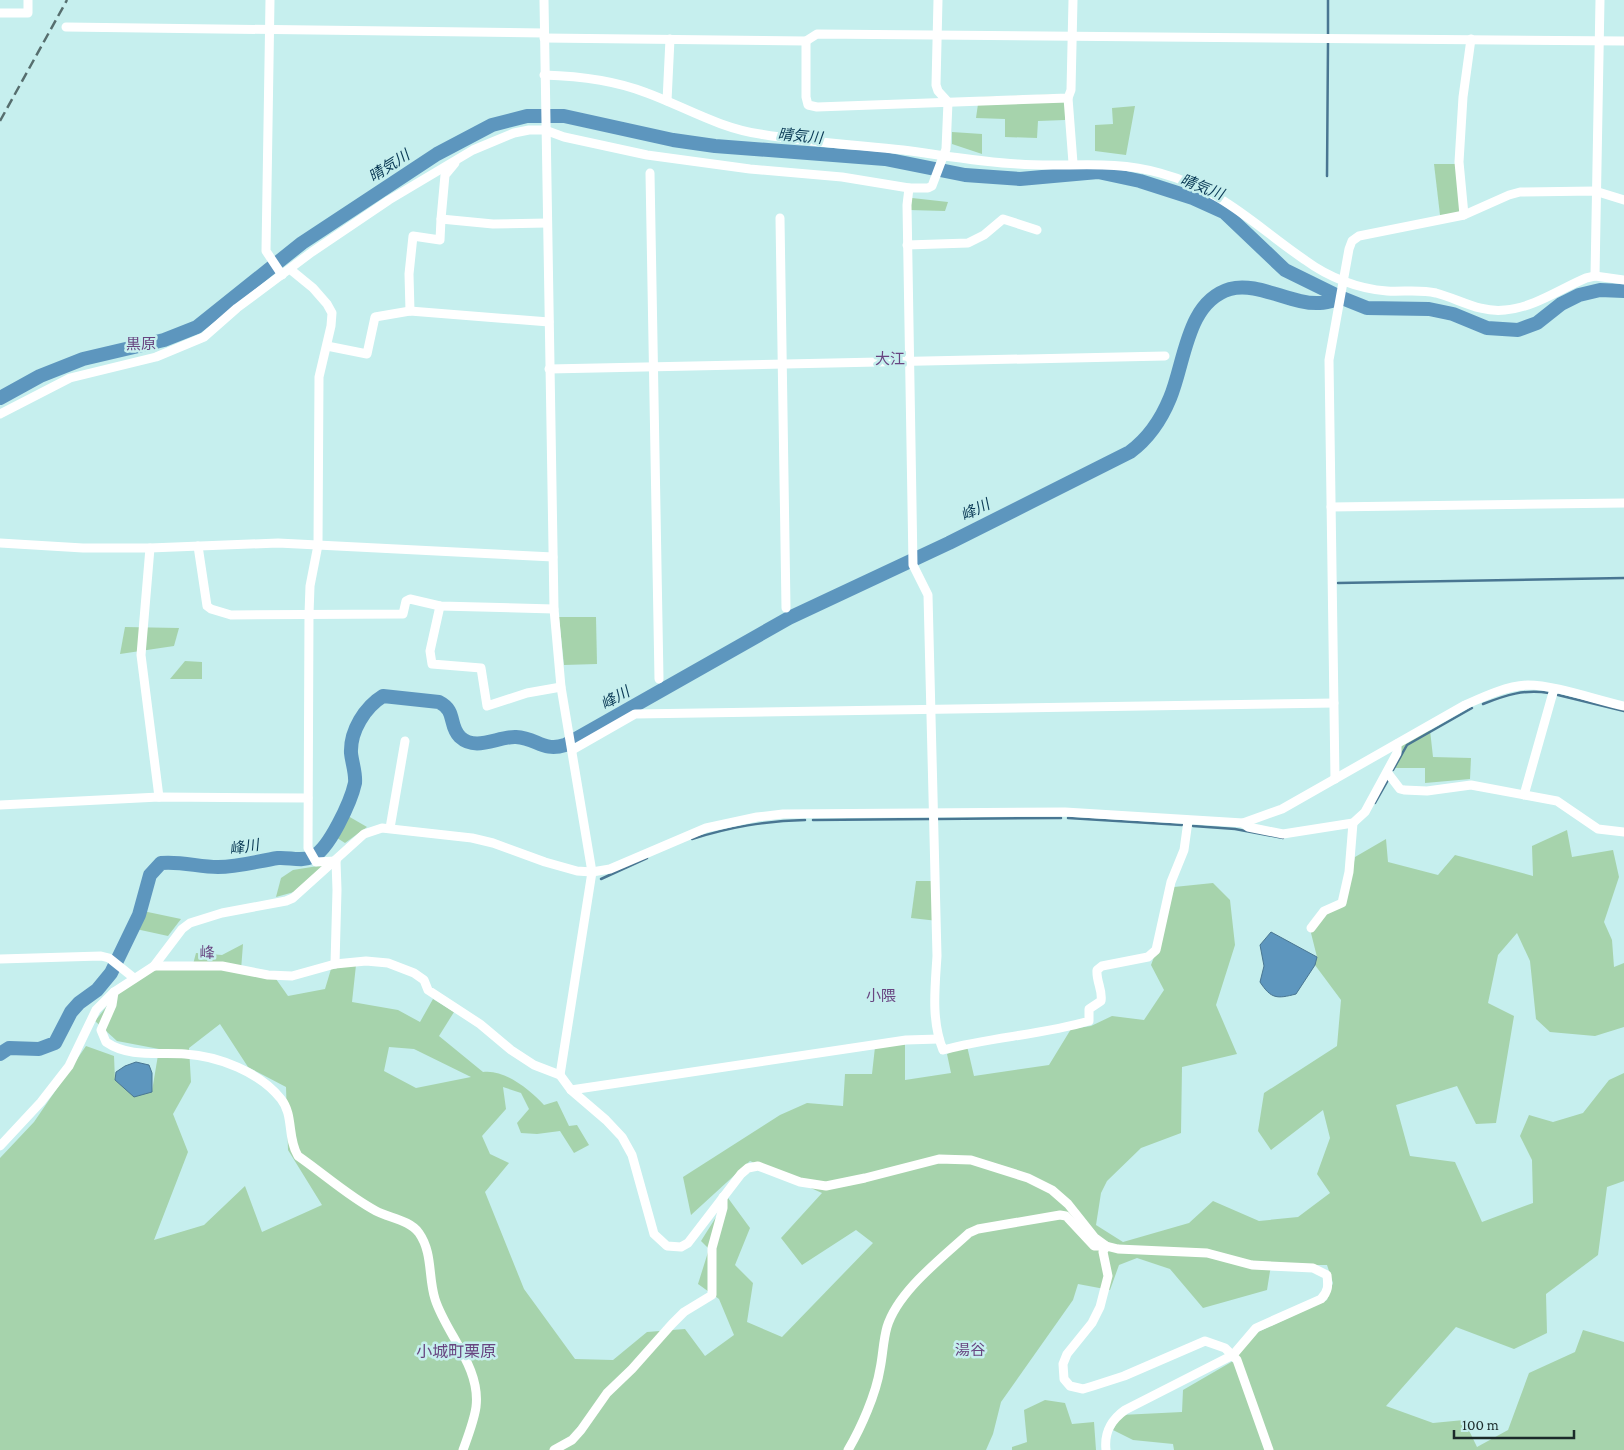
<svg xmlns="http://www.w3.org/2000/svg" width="1624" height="1450" font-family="'Crimson Pro','Noto Sans JP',serif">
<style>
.green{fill:#a6d3ac;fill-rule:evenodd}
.water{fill:#5d96be;stroke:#497692}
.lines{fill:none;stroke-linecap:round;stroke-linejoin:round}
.stream{stroke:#497692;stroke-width:2.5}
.river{stroke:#5d96be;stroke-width:14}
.minor{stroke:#fff;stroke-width:9}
.rail{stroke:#566e6e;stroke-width:2.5;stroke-dasharray:10 5;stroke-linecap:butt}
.labels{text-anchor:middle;stroke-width:5;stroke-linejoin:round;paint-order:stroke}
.water-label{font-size:15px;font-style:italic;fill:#083854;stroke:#c6efee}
.neighbourhood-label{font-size:15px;fill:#684580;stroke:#c6efee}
.quarter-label{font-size:16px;fill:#684580;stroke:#c6efee}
</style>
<rect width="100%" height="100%" fill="#c6efee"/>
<g class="green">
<polygon points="1065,94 1065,120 1038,121 1037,138 1005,137 1005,119 976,118 979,97"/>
<polygon points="1135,106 1126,155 1095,151 1095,125 1113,124 1112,108"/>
<polygon points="952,132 982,134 982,154 952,144"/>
<polygon points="1434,164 1457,164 1461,214 1440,215"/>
<polygon points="912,198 948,202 945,211 909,210"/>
<polygon points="559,617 596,617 597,664 564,665"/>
<polygon points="125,627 179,628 174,646 120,654"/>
<polygon points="185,661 202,662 202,679 170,679"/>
<polygon points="1430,730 1433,757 1471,758 1470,779 1425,783 1425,768 1388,768 1396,748"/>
<polygon points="348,816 367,827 345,843 334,836"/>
<path d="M1567,830l5,27 41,-7 6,27 -15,45 8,18 2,27 10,-4v64l-29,9 -45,-4 -14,-13 -6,-58 -13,-28 -19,22 -10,48 26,13 -18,107 -20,1 -19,-38 -61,19 14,51 45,6 27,60 51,-19 -1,-43 -12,-24 9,-21 24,7 30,-9 26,-33 15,-7v108l-17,6 -9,68 -52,39 1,39 -33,16 -58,-22 -70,79 47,17 31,-3 13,27 31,-17 21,-57 46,-21 8,-22 41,12v108h-450l-1,-6 -40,-4 -20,-10 8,-15 61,-3 1,-22 50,-29 23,-28 71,-33 6,-17 -6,-18h-56l-4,25 -64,18 -33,-39 -33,-11 -18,7 -9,25 -32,-6 -5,16 -72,102 -8,32 -7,16h-986v-292l34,-36 52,-76 28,10 1,24 37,11 7,-42 -42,-8 -22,-20 24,-30 37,-22 36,-1 4,-15 26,2 21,-11 -2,26 35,9 12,17 37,-7 6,-20 25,-4 -4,37 46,8 22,12 13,-23 21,13 -15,24 44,36c22,-3 47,18 61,33l13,-4 12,25 8,-1 12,20 -15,8 -14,-22 -23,3 -16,-1 -4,-10 12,-14 -8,-16 -18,-6 3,22 -24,27 8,18 19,9 -24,29 39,97 51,70 38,1 34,-28 38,-3 20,27 29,-21 -15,-36 -21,-15 11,-35 -8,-8 27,-43 22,30 -15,37 18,18 -6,39 35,15 91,-94 -17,-13 -54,35 -21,-27 41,-45 -72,-32 -59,54 -8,-38 97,-62 27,-12 36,3 2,-32h27l3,-27 30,-4v37l46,-7 -4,-19 20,-8 7,30 75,-11 22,-36 20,-3 21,-10 32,4 20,-30 -13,-25 12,-32 11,-46 39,-4 17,17 5,45 -19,60 21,49 -55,13 -1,66 -40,15 -34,33 -6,12 -5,32 27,17 66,-19 24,-22 46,20 39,-4 32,-24 -13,-19 13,-36 -7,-28 -52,40 -13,-19 6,-38 73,-47 4,-46 -26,-35 2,-8 -8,-32 37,-25 9,-43 31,-18 2,23 50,13 17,-20 78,21 -1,-30zM220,1024l28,43 38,20 2,63 34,55 -60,27 -17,-46 -41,39 -50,15 34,-88 -15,-38 18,-32 -2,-34zM389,1047l25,2 57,28 -55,11 -32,-17z"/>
<polygon points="324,865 294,892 276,897 281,878 293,870"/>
<polygon points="916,881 936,881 938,921 911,918"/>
<polygon points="143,911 181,919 168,936 136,929"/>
<polygon points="1045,1400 1065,1403 1072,1424 1094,1422 1096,1450 1012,1450 1012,1447 1027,1442 1024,1410"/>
</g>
<g class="water">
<path d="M1271,932l46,25 -2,8 -19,29c-19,5 -25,5 -36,-12l4,-16 -4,-21z"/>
<polygon points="136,1062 149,1065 152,1073 152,1092 134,1097 115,1080 116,1072 125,1066"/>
</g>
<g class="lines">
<g class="stream">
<polyline points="1328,36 1328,0"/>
<polyline points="1327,176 1328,42"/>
<polyline points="1338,583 1624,578"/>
<polyline points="1558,695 1624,711"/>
<path d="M1483,704c23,-9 41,-15 66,-11"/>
<polyline points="1393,770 1407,745 1472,708"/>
<polyline points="1375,803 1388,780"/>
<polyline points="1068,818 1182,825"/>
<polyline points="937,819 1061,818"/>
<polyline points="813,820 930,819"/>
<polyline points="1193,826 1235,829 1283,838"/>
<path d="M692,839c39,-12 72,-18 113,-19"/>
<polyline points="601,879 647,858"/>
</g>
<g class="river">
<polyline points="0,398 40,376 83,359 164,340 197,327 302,243 437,154 492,125 527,116 564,116 673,140 715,146 885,159 965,175 1020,179 1098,172 1140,181 1193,198 1224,212 1285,270 1342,298 1367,308 1429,309 1453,314 1487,328 1518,330 1537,323 1561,304 1579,295 1600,290 1624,291"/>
<path d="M0,1054l9,-6 30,1 16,-6 16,-31 8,-9 18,-13 14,-17 28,-58 11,-40 11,-12c20,-2 38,4 57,4 21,0 40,-6 60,-9 11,-1 23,4 34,-1 17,-7 39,-56 43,-74 1,-10 -3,-20 -4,-30 -1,-22 14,-46 32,-57l56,6c18,9 9,23 21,35 16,15 38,-1 56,0 21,1 27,15 49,8l224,-127 160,-75 181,-91c19,-14 31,-32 40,-54 15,-35 16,-96 60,-109 27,-8 62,16 90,14 7,0 15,-3 22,-5"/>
</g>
<g class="minor">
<polyline points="270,0 266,251 282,275"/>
<polyline points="544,0 554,609 561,687 592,872 560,1075"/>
<path d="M938,0l-2,85 2,6 10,11 -2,47 -14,37 -4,2h-19l-2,17 6,360 15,30 9,361c-2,32 -6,64 6,94 48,-13 98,-15 146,-29v-12l12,-8c2,-11 -5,-19 -4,-31l5,-4 46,-9 8,-7 15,-68 13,-32 4,-29"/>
<polyline points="0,13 28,13 28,0"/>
<polyline points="66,27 544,33"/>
<polyline points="544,38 806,41 817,34 1624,41"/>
<polyline points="806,41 806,97 808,105 817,107 1068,98 1071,90 1073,0"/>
<path d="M544,75c35,1 70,5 103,18 38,14 72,35 113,41 47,8 95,11 143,16 38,5 76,12 115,14 49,4 93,-5 142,9 63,17 94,52 145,87 23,17 53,29 82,31 16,1 32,-2 49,2 23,6 44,20 69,17 28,-2 55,-21 81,-32l9,-2 29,4"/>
<polyline points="1068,98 1073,163"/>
<polyline points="667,101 670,39"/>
<polyline points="650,173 659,679"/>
<polyline points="1464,215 1459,162 1463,97 1471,39"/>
<polyline points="780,218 786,608"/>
<polyline points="441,219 445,175 455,163"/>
<polyline points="907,245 968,243 984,235 1003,219 1037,230"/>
<polyline points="291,270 313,288 327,304 332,313 331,326 319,377 318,545 310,586 309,614 308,848 316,862 336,861"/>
<polyline points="1595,276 1600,0"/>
<polyline points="410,311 409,274 413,236 440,240 441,219 493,224 547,223"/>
<polyline points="327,346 367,354 375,317 410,311 549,322"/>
<polyline points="549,369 1165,356"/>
<polyline points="0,414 70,378 156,357 204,337 237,308 312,252 389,200 473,150 514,133 529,130 545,130 564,137 647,155 750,169 842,177 909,188"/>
<polyline points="1331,507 1624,503"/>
<polyline points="0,543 83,548 150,548 278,543 553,557"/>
<polyline points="198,546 207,606 211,609 231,615 403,614 406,601 410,599 440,606 554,609"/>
<polyline points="150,548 141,655 159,797"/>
<polyline points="440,606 430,651 432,664 481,668 487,706 527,693 561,687"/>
<polyline points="572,750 635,714 1334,703"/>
<polyline points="1387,772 1400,789 1404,790 1427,791 1471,785 1557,801 1598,829 1624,832"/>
<polyline points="1335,779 1329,360 1349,249 1352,241 1359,236 1464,215 1509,195 1520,192 1595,191 1624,200"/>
<polyline points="1524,795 1554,689"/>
<polyline points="0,805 159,797 308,798"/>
<polyline points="1243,823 1248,827 1283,834 1353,823 1365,812 1397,753 1397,744"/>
<polyline points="390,828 405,741"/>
<polyline points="1311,928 1324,911 1342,903 1349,872 1353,823"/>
<polyline points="0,959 101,956 109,958 134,978"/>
<polyline points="335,964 337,890 336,861"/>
<path d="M154,966h68l46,9 24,1 43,-12 31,-3 22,2 26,10 10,7 4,10 52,34 31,26 23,15 26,10 11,15 35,30 16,17 10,18 22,79 13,12 14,1 7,-4 53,-69 7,-6 10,-2 42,16 26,4 39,-8 74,-19 32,1 57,18 24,12 16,14 27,34 11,8 12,3 89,4 45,12 61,3 14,7c1,10 2,16 -6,24l-65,29 -23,27 -108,55c-14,10 -21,22 -19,40"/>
<path d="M114,992l-2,13 -11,25 5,12c23,16 53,10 79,12 33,2 75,18 96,45 13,16 6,39 17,57 26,18 50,40 78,55 13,7 34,9 43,22 14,20 9,44 16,66 11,35 46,68 41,108 -2,14 -8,29 -13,43"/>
<polyline points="571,1090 906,1040 939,1039"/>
<path d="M0,1146l41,-44 28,-36 27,-56 18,-18 40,-26 28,-37 8,-6 32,-10 64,-12 7,-3 71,-64 18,-6 90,10 21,5 52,19 32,9 15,1 18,-3 96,-41 51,-11 26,-3 282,-2 178,11 39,-14 183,-104c20,-9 41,-19 63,-20 27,0 68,15 96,21"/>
<polyline points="554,1450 572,1440 581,1430 607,1393 632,1369 672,1324 684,1312 712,1295 712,1248 723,1208 723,1197"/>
<path d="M848,1450c13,-22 28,-56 32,-81 3,-14 3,-28 7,-42 11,-36 55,-69 82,-94l9,-4 82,-14 6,1 28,30h12l-3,6 5,24 -8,31 -8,16 -25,31 -4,10 1,15 6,7 13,3 10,-3 31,-10 81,-35 20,7 12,12 32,90"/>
</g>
<polyline class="rail" points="0,121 67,0"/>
</g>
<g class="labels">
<g class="water-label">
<text transform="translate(800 136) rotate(5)" y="5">晴気川</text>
<text transform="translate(389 166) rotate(-33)" y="5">晴気川</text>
<text transform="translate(1202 187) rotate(21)" y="5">晴気川</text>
<text transform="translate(975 510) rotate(-26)" y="5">峰川</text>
<text transform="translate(615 698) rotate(-29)" y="5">峰川</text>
<text transform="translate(244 847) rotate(-9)" y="5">峰川</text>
</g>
<g class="neighbourhood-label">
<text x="141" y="349">黒原</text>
<text x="890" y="364">大江</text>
<text x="207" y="958">峰</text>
<text x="881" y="1001">小隈</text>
<text x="970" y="1355">湯谷</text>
</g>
<g class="quarter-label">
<text x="456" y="1357">小城町栗原</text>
</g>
</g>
<path d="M1454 1430v8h120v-8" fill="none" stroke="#1b2a2a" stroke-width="2.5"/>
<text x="1462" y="1430" font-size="15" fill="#1b2a2a" stroke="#c6efee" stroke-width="4" paint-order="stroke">100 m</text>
</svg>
